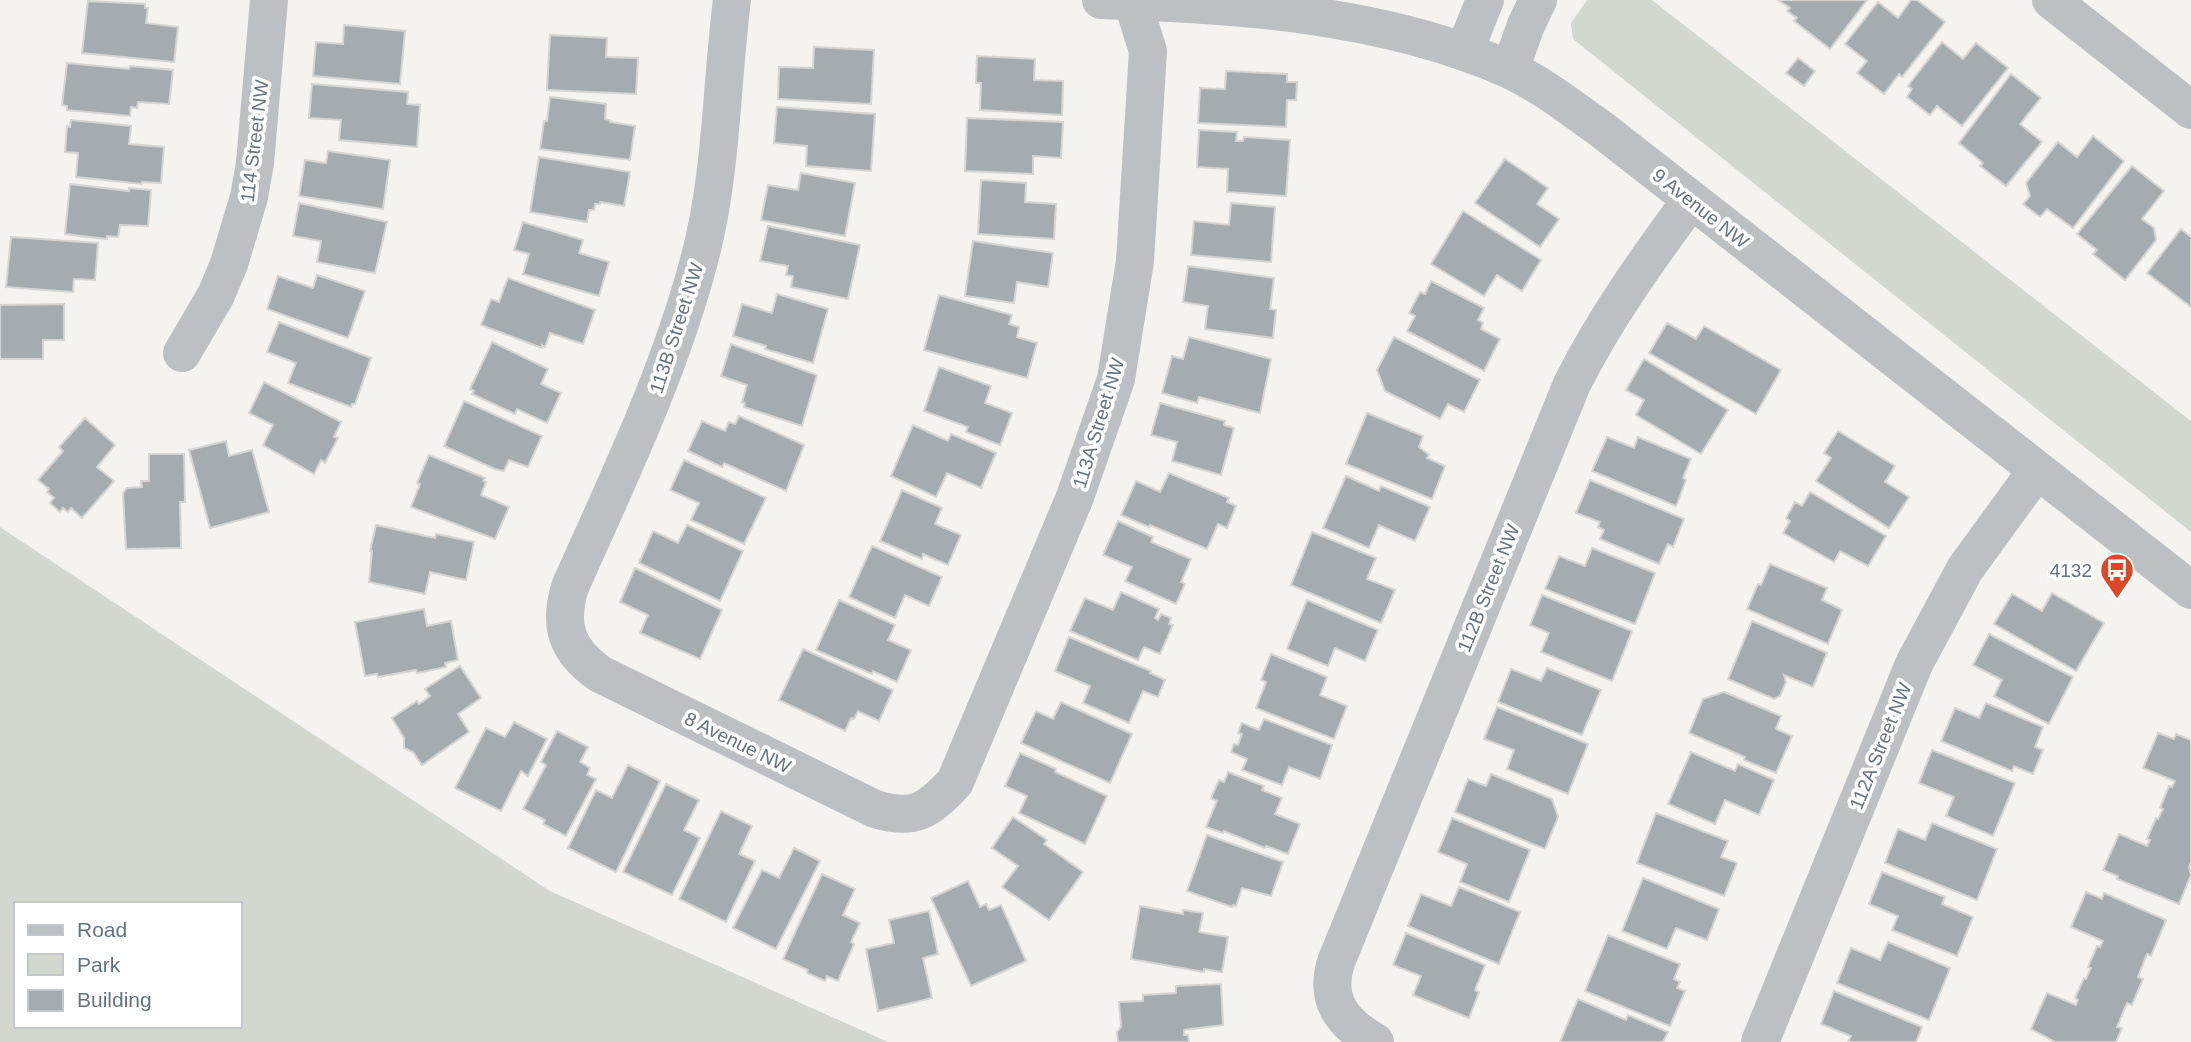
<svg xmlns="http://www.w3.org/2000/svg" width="2191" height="1042" font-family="Arial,sans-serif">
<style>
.green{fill:#d3d8cf;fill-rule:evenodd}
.building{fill:#a4acb0;stroke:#d5d4d2;stroke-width:2}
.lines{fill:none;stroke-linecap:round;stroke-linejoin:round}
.minor{stroke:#bcc0c3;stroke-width:38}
.labels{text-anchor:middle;stroke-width:7;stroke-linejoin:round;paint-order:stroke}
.street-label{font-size:19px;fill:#64747f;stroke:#fff}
.poi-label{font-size:19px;fill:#64747f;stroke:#fff;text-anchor:end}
</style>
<rect width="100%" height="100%" fill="#f4f3ef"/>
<g class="green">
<polygon points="1587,0 1652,0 2191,421 2191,532 1573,39 1571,23"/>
<path d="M0,527l550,364 338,151h-888zM16,904h224v122h-224z"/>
</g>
<g class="building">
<polygon points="1778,0 1867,0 1830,49 1794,21 1797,18 1787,11 1790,8"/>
<polygon points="1911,0 1917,0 1945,22 1902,77 1899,74 1884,94 1857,73 1867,61 1845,44 1878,2 1898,18"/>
<polygon points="88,1 145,4 145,8 148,8 146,23 178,27 174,62 82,53"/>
<polygon points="344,25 405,31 400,84 313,76 316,42 343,44"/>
<polygon points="550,35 607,38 606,57 638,58 636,94 547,90"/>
<polygon points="1942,42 1963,59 1976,43 2008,68 1962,126 1937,106 1930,115 1907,97 1912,89 1908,86"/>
<polygon points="814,47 874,50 871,104 778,99 779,67 813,68"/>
<polygon points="977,56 1035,59 1034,80 1063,81 1062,115 980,110 981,83 976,83"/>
<polygon points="1798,58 1815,71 1804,86 1786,73"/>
<polygon points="67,63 129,69 130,66 173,70 169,104 138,102 137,108 131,107 130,116 67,110 67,106 62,105"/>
<polygon points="1226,71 1287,74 1287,82 1297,82 1296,100 1287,100 1286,127 1198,123 1200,88 1225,89"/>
<polygon points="2011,74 2041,98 2020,124 2042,142 2006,186 1980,166 1983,163 1959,143"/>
<polygon points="312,84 408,92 407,104 420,105 417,147 339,140 341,120 309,118"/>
<polygon points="550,97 606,104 605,119 610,120 610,122 635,126 630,160 540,149 544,121 547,121"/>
<polygon points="777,107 875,114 871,171 806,166 807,146 774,143"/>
<polygon points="967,118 1063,122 1061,158 1033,156 1033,174 965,171"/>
<polygon points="71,120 131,126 129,144 164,147 161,183 142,182 142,184 76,177 78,153 65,152 67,126 70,127"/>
<polygon points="1199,130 1237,132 1236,141 1243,141 1244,137 1290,140 1286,196 1227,192 1228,169 1197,167"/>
<polygon points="2093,136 2124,161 2073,228 2047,209 2040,217 2023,204 2030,196 2026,183 2058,142 2077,157"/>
<polygon points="328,151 390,160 383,209 299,196 305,160 326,163"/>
<polygon points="539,157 630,172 624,206 600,202 600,204 595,204 594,210 589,210 587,222 530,212"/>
<polygon points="1505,159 1548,188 1537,204 1559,219 1540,247 1475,203"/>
<polygon points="2132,166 2164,191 2142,219 2154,228 2156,240 2125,280 2093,254 2097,250 2077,234"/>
<polygon points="801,173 855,183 845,236 761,220 768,185 798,190"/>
<polygon points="981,180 1026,183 1025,202 1056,204 1054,239 978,234"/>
<polygon points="70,184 129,191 129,188 151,190 148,226 120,225 118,237 107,236 107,239 65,234"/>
<polygon points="299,203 387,222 375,273 317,262 321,241 293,236"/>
<polygon points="1231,203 1275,207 1271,262 1191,255 1194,221 1229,225"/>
<polygon points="1463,211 1541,260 1522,291 1497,275 1484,296 1431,264"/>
<polygon points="523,222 583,240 579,253 609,262 599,296 523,274 529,254 514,250"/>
<polygon points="768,226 860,245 848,299 791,287 793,276 786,275 788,266 760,261"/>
<polygon points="2181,229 2191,237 2191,307 2147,273"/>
<polygon points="11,237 98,243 95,280 74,279 73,292 6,287"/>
<polygon points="973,241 1053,253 1048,287 1017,282 1014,303 965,296"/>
<polygon points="1188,266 1274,278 1270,309 1276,310 1273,338 1205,329 1208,306 1183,302"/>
<polygon points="317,275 365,291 348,338 267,309 278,276 313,288"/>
<polygon points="508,278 595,310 583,344 550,333 545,347 542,345 542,348 481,325 491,299 499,302"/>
<polygon points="1431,281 1484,308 1478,320 1483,323 1481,329 1500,339 1484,371 1407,331 1415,316 1409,313 1420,292 1425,294"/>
<polygon points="777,294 828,309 813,363 765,349 766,346 733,336 742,304 772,313"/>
<polygon points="939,295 1012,315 1009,324 1019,327 1017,337 1037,343 1027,378 924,350"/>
<polygon points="64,304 64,340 43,340 43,359 0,359 0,305"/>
<polygon points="279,322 371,358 355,404 352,404 351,407 288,383 296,363 267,352"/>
<polygon points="1667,323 1696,339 1704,326 1781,370 1756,414 1649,353"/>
<polygon points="1189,337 1271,359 1260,413 1199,397 1197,403 1162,393 1172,356 1183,359"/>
<polygon points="1394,337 1480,380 1464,412 1448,404 1440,419 1385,391 1377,370"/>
<polygon points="492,342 548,369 541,384 561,393 547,423 517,409 515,414 472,394 474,391 470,389"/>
<polygon points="731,344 817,375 802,426 744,407 745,403 742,402 747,385 721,376"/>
<polygon points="1644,359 1728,410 1701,454 1636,415 1644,400 1626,390"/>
<polygon points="939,367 991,386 985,403 1012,413 1000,445 966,432 968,427 924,411"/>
<polygon points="264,382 341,422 334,437 338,438 325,463 321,460 314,474 263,445 273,425 249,413"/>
<polygon points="464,401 542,436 528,467 509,460 504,471 495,469 444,446"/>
<polygon points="1160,403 1225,421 1224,425 1234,428 1221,475 1172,461 1177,442 1151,435"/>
<polygon points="1367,413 1423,436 1419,447 1429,455 1427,458 1445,466 1432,499 1346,464"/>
<polygon points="739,416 804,445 786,491 724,463 722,467 688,451 702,421 725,431 729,422 735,424"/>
<polygon points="85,418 115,445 97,467 114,481 82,518 71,508 68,512 63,508 60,512 50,503 54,498 47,492 49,489 38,480 63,451 59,447"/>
<polygon points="913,425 948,441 951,434 996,453 981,488 947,473 936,497 891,476"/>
<polygon points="1838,431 1895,466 1885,482 1909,497 1889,528 1816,481 1831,458 1824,453"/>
<polygon points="1607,437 1634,448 1638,437 1691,459 1683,478 1686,480 1676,506 1592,471"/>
<polygon points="226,441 229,456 252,450 269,512 210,528 189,450"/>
<polygon points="149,454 184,454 185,502 180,502 181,548 126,549 123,493 127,488 142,487 141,481 149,481"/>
<polygon points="429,455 485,478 483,481 486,482 481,495 509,507 495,539 411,507 420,484 417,483"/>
<polygon points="684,460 766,498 744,544 691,520 699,503 670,490"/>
<polygon points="1169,473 1229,498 1227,502 1236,506 1227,528 1218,524 1207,549 1150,525 1149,527 1121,515 1136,481 1160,492"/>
<polygon points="1346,476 1379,491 1381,486 1430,507 1415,541 1379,525 1369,548 1323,528"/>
<polygon points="1590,480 1684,519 1673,547 1668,544 1659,564 1600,539 1604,530 1598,527 1600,522 1576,513"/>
<polygon points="902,490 942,508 935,524 961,535 948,565 923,554 922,559 880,541"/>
<polygon points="1810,492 1886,536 1868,566 1840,551 1834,562 1783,533 1790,521 1786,518 1795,502 1802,506"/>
<polygon points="1118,521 1153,537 1151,542 1191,559 1181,582 1185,584 1176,604 1125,581 1132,567 1103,555"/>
<polygon points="376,525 435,538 436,534 474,542 466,580 430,572 425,594 369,582 372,551 370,551"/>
<polygon points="687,525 743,551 720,601 639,563 653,531 678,543"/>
<polygon points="1312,532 1376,558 1367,579 1395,590 1381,623 1291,585"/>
<polygon points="872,546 942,577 929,606 905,595 895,618 849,597"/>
<polygon points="1592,548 1655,573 1635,624 1545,589 1559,556 1585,566"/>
<polygon points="1770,564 1827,588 1822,600 1842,610 1828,644 1747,609 1758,584 1761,585"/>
<polygon points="635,568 722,610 700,659 640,633 648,615 620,602"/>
<polygon points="1121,592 1159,609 1155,618 1158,620 1161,614 1171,618 1169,624 1173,625 1160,654 1144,647 1138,660 1070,631 1085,598 1113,610"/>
<polygon points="2052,593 2104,623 2076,671 1994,624 2012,594 2042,611"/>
<polygon points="1542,595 1632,631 1612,681 1541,652 1549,633 1530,625"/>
<polygon points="839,600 895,625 888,640 911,650 897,682 873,671 872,674 816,650"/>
<polygon points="1307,600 1378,630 1365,661 1335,648 1328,666 1287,649"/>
<polygon points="424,609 427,626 451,621 458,660 445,663 446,667 417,673 416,670 378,677 377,674 365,676 355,622"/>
<polygon points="1752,621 1827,653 1813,687 1784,675 1786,682 1780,696 1774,699 1728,679"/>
<polygon points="1989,634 2073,677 2049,724 1994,696 2002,680 1973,665"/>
<polygon points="1069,637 1151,671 1150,673 1165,680 1158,697 1143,691 1129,723 1083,703 1090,686 1055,671"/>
<polygon points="803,649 893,690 879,721 858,711 854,719 851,718 845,731 779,700"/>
<polygon points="1271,654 1327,677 1320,695 1347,706 1334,739 1256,708 1266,682 1261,680"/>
<polygon points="460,666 481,698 458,714 469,732 422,765 413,752 404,748 404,738 392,718 417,701 419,704 430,696 425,689"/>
<polygon points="1547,668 1601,690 1582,735 1498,702 1511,669 1541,681"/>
<polygon points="1724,692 1781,716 1776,729 1792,736 1776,773 1744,760 1745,757 1689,733 1703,699"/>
<polygon points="1061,702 1132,734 1110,783 1021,743 1036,711 1053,719"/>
<polygon points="1986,703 2043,727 2035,747 2043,750 2033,774 2014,766 2012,771 1941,741 1955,708 1979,718"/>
<polygon points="1497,707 1588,744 1568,794 1507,769 1514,750 1484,739"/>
<polygon points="1264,719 1332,745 1320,779 1289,767 1282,785 1242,770 1247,759 1231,752 1234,744 1238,745 1242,734 1238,733 1242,723 1259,730"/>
<polygon points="514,722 547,739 528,776 521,771 501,811 455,788 486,728 505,737"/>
<polygon points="557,731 588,747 580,762 590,768 587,775 596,779 566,836 543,824 545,820 523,809 546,765 541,762"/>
<polygon points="2158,733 2174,739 2176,734 2191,740 2191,862 2189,867 2191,875 2179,904 2117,879 2118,876 2103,870 2119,834 2147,846 2150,840 2147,839 2156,818 2158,819 2163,809 2160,808 2169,786 2172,787 2175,781 2143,768"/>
<polygon points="1932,750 2015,783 1993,836 1946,816 1954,797 1919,783"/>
<polygon points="1691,752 1735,771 1738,764 1774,780 1759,815 1725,800 1715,824 1668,804"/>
<polygon points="1020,753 1056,769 1055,772 1107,796 1085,844 1019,813 1027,796 1005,786"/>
<polygon points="628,765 660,781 616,872 568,848 596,790 612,798"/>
<polygon points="1228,772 1264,786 1262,790 1282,798 1275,814 1300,824 1288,854 1266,846 1265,848 1224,831 1223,833 1206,827 1217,801 1211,798 1219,780 1224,782"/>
<polygon points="1491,774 1552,799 1558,817 1545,849 1455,812 1468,779 1486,786"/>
<polygon points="666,784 699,800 684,830 700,838 672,895 623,872"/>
<polygon points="721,811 752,826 739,854 755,861 726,922 679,899"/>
<polygon points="1656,813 1728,841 1721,857 1737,863 1724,896 1637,863"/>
<polygon points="1013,817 1047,840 1044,844 1083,872 1049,920 1002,887 1018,866 992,848"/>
<polygon points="1452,818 1530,850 1509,902 1460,882 1467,864 1438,852"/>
<polygon points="1932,823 1997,849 1977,900 1885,863 1898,829 1925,840"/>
<polygon points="1207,835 1283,862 1271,896 1242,888 1236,906 1233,905 1232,907 1187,891"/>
<polygon points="794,848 820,861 776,949 733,928 762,870 779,878"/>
<polygon points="1882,872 1945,897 1942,904 1973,917 1957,956 1892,930 1898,916 1869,904"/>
<polygon points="822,874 855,889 843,915 860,923 851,942 854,944 838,981 827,976 825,981 807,973 808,970 783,959"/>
<polygon points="1643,878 1719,909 1707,940 1676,928 1667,949 1622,931"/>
<polygon points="968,881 980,907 986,904 989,910 1001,905 1026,961 971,986 931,898"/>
<polygon points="1459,887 1520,912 1499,964 1408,926 1421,894 1451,906"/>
<polygon points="2086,892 2102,899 2104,893 2166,920 2151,956 2147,954 2138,977 2143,979 2132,1005 2127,1003 2117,1027 2122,1028 2116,1042 2055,1042 2031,1029 2047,993 2076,1005 2078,1000 2075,998 2084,978 2086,979 2091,968 2088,967 2097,946 2100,947 2103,941 2071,927"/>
<polygon points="1140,906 1183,914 1183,910 1203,913 1199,932 1228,937 1222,972 1204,969 1204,972 1131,959"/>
<polygon points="929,911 938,954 923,958 932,998 878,1011 866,949 894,943 889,920"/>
<polygon points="1406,933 1485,965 1475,990 1479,992 1469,1018 1413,995 1421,976 1393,965"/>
<polygon points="1608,935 1680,964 1674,979 1680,982 1677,988 1685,991 1670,1026 1585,991"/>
<polygon points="1888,942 1950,968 1929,1020 1837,983 1851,948 1880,960"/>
<polygon points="1221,984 1223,1025 1184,1030 1184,1035 1188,1035 1189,1042 1118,1042 1117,1032 1121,1027 1119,1002 1143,1001 1143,995 1176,993 1176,986"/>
<polygon points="1834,991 1922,1027 1916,1042 1848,1042 1851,1036 1821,1024"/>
<polygon points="1578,999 1626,1020 1628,1015 1668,1032 1663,1042 1560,1042"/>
</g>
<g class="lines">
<g class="minor">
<path d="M732,0c-11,86 -10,173 -32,257 -30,115 -82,222 -130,330 -12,39 -3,64 30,87l275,135c39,12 53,2 80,-27l120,-285 41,-118 19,-118 13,-210 -16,-51"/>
<path d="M1101,0c136,5 280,13 407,69 33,15 63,39 93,60l590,461"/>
<polyline points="2051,0 2191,110"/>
<polyline points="1464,52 1485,0"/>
<polyline points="1510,70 1526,25 1538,0"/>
<polyline points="182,353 216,295 229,264 249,197 255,163 269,0"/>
<path d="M1375,1042c-33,-19 -51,-42 -39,-80l236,-578c33,-66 75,-124 119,-184"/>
<polyline points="1760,1042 1914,664 1965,569 2037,470"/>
</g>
</g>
<defs>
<g id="bus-pin" transform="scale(1.75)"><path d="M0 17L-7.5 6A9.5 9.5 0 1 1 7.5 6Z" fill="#db4828" stroke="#fff"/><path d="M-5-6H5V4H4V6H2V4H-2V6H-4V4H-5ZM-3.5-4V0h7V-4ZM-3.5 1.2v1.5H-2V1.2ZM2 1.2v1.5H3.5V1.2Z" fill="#fff"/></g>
</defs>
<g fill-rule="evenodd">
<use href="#bus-pin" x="2117" y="570"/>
</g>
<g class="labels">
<g class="street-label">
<text transform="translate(254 141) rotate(-83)" y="7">114 Street NW</text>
<text transform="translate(1701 208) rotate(38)" y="7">9 Avenue NW</text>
<text transform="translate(676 328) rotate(-72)" y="7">113B Street NW</text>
<text transform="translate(1098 423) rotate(-73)" y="7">113A Street NW</text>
<text transform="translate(1488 588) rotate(-68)" y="7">112B Street NW</text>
<text transform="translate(738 742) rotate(26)" y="7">8 Avenue NW</text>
<text transform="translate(1880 746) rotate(-68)" y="7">112A Street NW</text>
</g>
<g class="poi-label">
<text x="2092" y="577">4132</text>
</g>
</g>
<rect x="14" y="902" width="228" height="126" fill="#ffffff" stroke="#c1c7cc" stroke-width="2"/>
<rect x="28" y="925" width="35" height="10" fill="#bcc0c3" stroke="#c1c7cc" stroke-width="2"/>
<text x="77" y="937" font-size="21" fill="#64747f">Road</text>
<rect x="28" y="954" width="35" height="21" fill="#d3d8cf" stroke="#c1c7cc" stroke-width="2"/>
<text x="77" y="972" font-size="21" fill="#64747f">Park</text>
<rect x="28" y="990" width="35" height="21" fill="#a4acb0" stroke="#c1c7cc" stroke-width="2"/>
<text x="77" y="1007" font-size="21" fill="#64747f">Building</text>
</svg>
